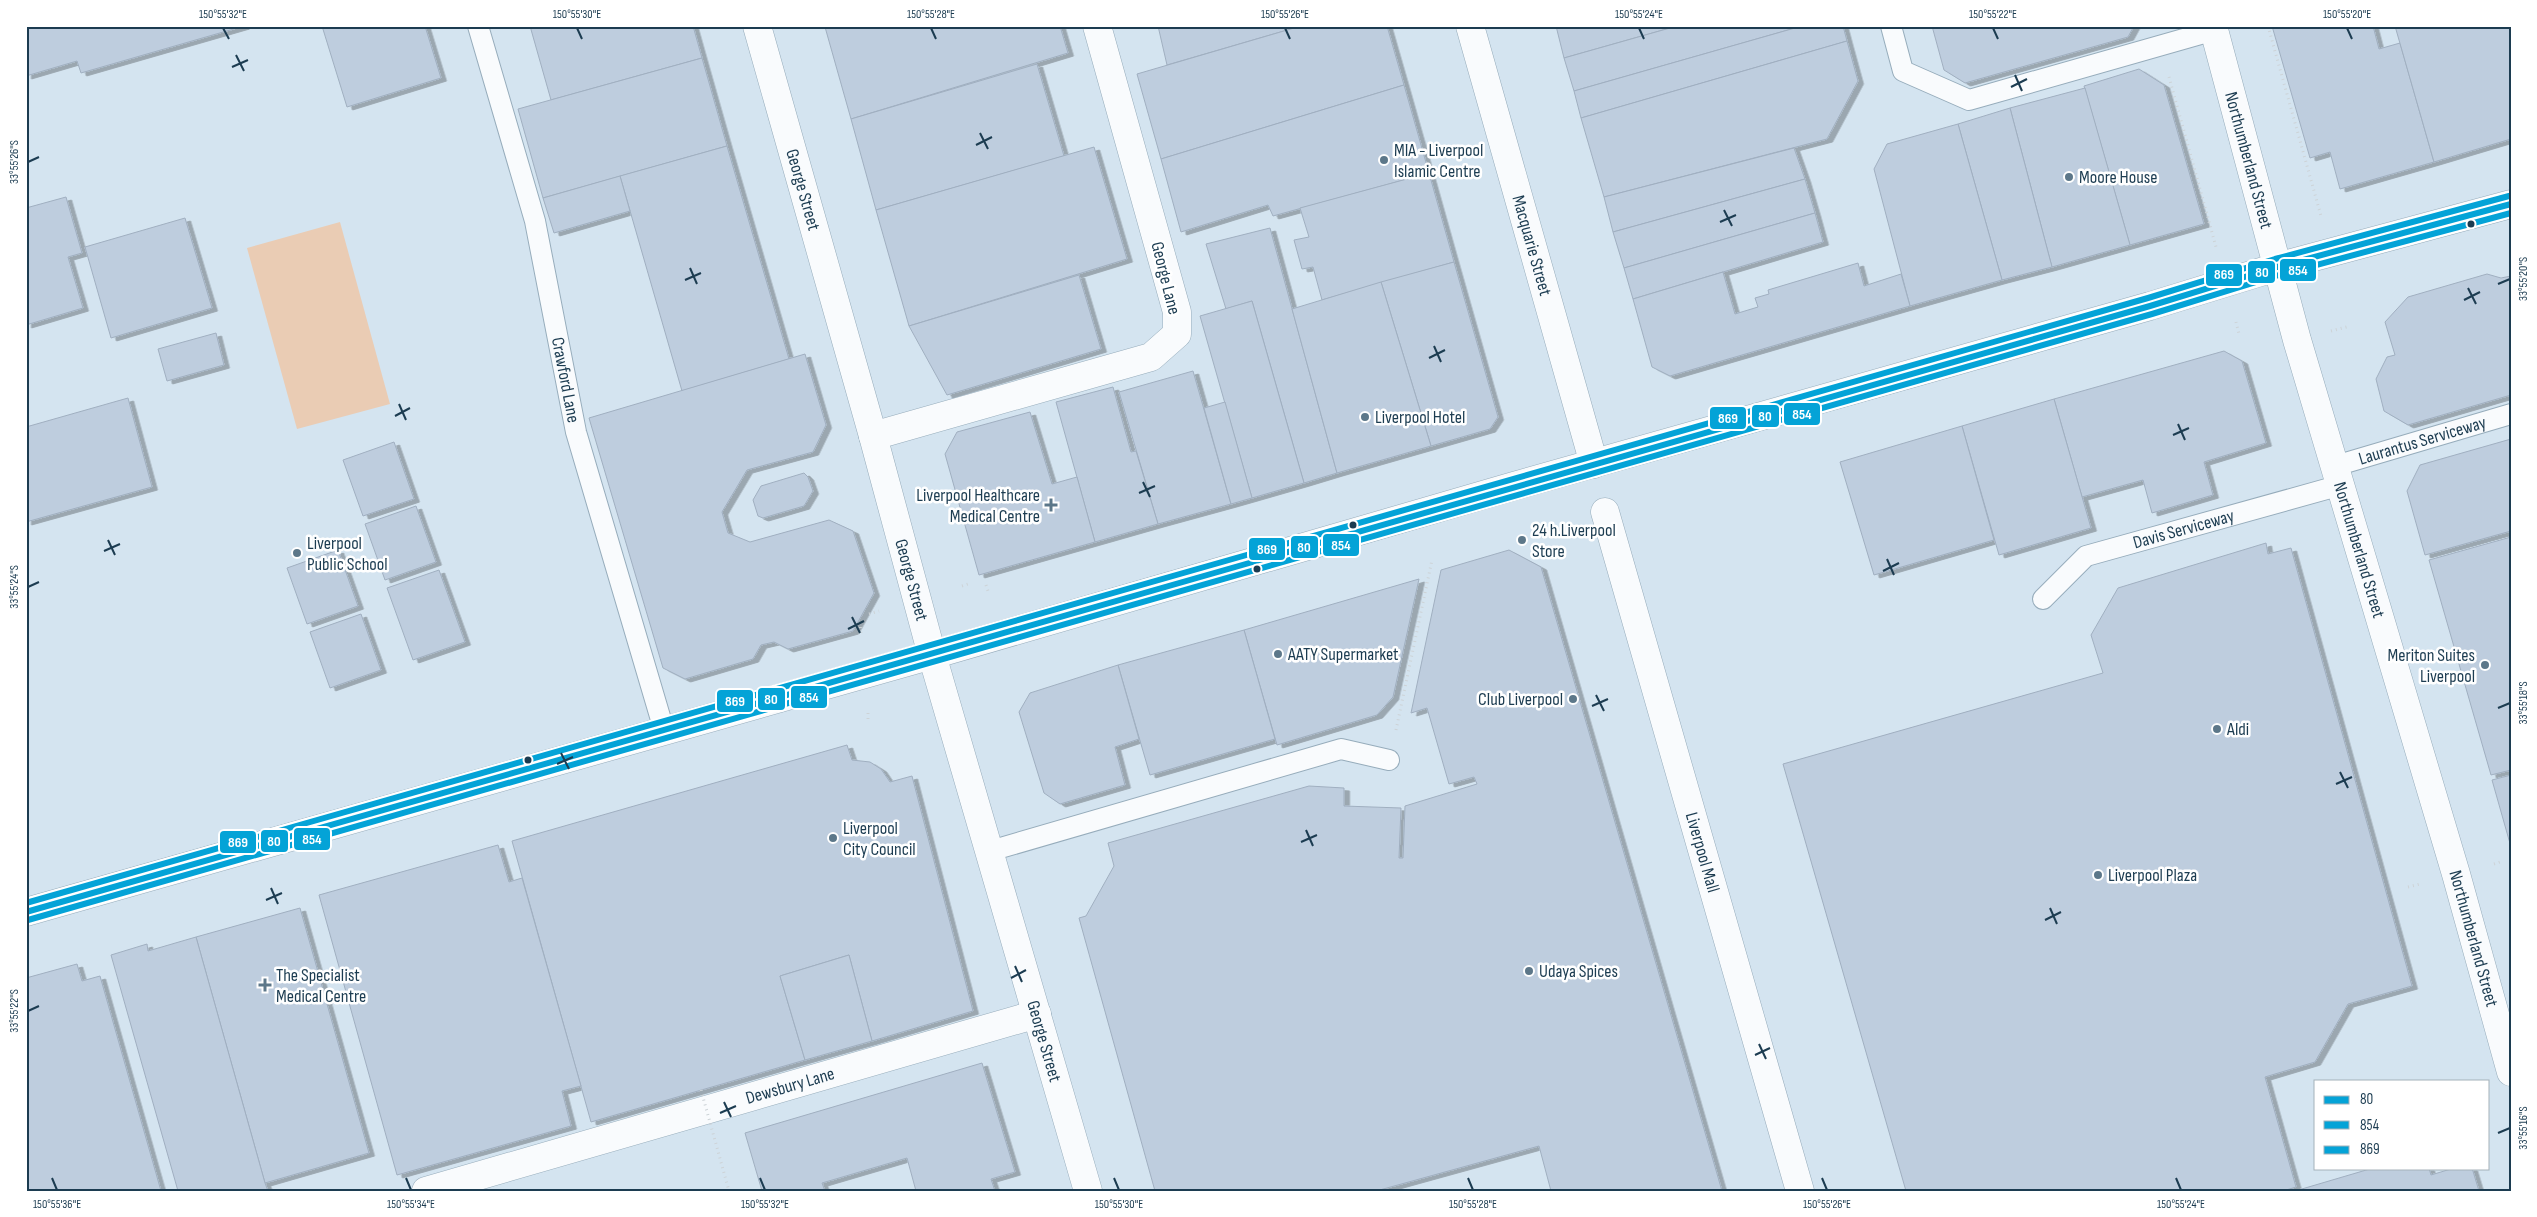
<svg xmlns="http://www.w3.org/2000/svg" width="2537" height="1217" font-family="'Sofia Sans Condensed',sans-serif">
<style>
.green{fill:#eaccb4}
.building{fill:#becdde;stroke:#a0afc0;filter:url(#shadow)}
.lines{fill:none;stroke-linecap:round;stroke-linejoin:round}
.lane-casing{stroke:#96acbb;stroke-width:22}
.street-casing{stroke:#96acbb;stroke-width:29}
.path{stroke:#cdd3d7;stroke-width:3;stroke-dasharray:1 4;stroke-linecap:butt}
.lane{stroke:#f9fbfd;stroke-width:20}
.street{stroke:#f9fbfd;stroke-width:28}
.path-bridge{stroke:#cdd3d7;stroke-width:3;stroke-dasharray:1 4;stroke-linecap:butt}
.bus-1-casing{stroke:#fff;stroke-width:10}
.bus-2-casing{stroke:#fff;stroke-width:10}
.bus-3-casing{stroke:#fff;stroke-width:10}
.bus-1{stroke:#04a3d7;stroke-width:6}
.bus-2{stroke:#04a3d7;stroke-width:6}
.bus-3{stroke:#04a3d7;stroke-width:6}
.ticks{fill:none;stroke:#1c3c51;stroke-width:2}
.poi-dot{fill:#5c7789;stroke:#fff;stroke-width:2}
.bus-dot{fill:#1c3c51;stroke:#fff;stroke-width:2}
.labels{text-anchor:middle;stroke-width:5;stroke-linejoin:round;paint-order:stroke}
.poi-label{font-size:18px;fill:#1c3c51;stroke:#fff;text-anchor:start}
.street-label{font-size:18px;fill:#1c3c51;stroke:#fff}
.line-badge{stroke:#fff;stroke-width:2}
.badge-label{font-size:14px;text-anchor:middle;font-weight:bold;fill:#fff}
.neatline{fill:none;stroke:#1c3c51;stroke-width:2}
.ticks-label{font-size:12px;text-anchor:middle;fill:#1c3c51}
</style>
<defs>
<filter id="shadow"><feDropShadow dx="5.5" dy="3" stdDeviation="0" flood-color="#0004"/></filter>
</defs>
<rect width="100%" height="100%" fill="#d4e4f0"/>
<polygon class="green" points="340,222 390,404 297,429 247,248"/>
<g class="building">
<polygon points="26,26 244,26 81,73 77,61 26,76"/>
<polygon points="322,26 425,26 441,78 347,107"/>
<polygon points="530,26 693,26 702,58 551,100"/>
<polygon points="1060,26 1068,53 851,119 825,27"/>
<polygon points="1158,26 1301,26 1167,65"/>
<polygon points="1301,26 1387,26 1404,85 1161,159 1137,74"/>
<polygon points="1556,26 1677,26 1564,58"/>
<polygon points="1677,26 1802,26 1574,91 1564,58"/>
<polygon points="1802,26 1843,26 1847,41 1581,118 1574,91"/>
<polygon points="1932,26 2134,26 2128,37 1965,83 1944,70"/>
<polygon points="2272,26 2373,26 2379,49 2400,43 2434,162 2340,189 2330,152 2310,158"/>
<polygon points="2395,26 2511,26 2511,139 2434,162"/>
<polygon points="1847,41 1858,81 1827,139 1604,197 1581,118"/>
<polygon points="702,58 727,146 543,198 518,109"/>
<polygon points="1037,64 1064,156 876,210 851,119"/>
<polygon points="2139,69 2164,85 2204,224 2130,245 2084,86"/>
<polygon points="1404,85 1429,173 1273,216 1268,205 1181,232 1161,159"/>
<polygon points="2085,88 2130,245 2052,267 2010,108"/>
<polygon points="2010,108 2052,267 2002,280 1958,124"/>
<polygon points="1958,124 2002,280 1910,306 1874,169 1887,144"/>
<polygon points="727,146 789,359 682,391 620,176"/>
<polygon points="1094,147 1127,259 909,326 876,210"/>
<polygon points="1794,148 1805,179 1613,232 1604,197"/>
<polygon points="1429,173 1454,262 1322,300 1313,267 1302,269 1294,240 1309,237 1300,208"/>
<polygon points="620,176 630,211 554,233 543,198"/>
<polygon points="1805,179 1815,213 1624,268 1613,232"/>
<polygon points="66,197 82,253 68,257 83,308 26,325 26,208"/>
<polygon points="1815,213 1823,242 1633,299 1624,268"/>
<polygon points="185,218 212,308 111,338 85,247"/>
<polygon points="1270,228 1337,473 1304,483 1252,301 1226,309 1206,244"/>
<polygon points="1454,262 1498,417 1490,429 1431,446 1381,282"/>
<polygon points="1858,263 1864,286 1901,274 1910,306 1670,376 1652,367 1633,299 1723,272 1735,314 1758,307 1755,298 1769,294 1768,290"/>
<polygon points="2487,274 2501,278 2511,276 2511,395 2408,425 2384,411 2376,379 2387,357 2395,355 2385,322 2408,297"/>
<polygon points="1079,275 1101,349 947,395 909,326"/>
<polygon points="1381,282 1431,446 1337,473 1292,309"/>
<polygon points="1252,301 1304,483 1252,498 1200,316"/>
<polygon points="216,333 224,365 167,381 158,349"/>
<polygon points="2224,351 2242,361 2266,443 2204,462 2213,495 2152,513 2143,480 2082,497 2054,399"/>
<polygon points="805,354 826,425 813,452 747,470 722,512 728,533 750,542 829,520 853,531 874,593 853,631 788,649 774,642 761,645 753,659 685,679 663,668 589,418"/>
<polygon points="1193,371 1231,504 1158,524 1119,392"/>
<polygon points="1113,387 1131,452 1136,451 1158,524 1095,542 1056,402"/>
<polygon points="128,398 152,487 26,522 26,427"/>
<polygon points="2054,399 2091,528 1999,555 1962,426"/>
<polygon points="1225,402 1252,498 1231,504 1204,408"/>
<polygon points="1030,412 1052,484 1077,477 1095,542 979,575 945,454 957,432"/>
<polygon points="1962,426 1994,540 1874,575 1840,462"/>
<polygon points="2511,439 2511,531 2425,555 2407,491 2420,465"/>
<polygon points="394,442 414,499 363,516 343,460"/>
<polygon points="804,473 808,477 813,491 804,506 763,518 758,516 753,500 761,486"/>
<polygon points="416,506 436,562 385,580 365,524"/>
<polygon points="2511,537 2511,770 2491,775 2429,560"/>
<polygon points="2266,543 2268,554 2291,548 2412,986 2348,1004 2315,1062 2265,1077 2296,1187 2283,1191 1906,1191 1783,764 2103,673 2091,635 2118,588"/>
<polygon points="338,550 358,606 307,624 287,568"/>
<polygon points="1509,550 1541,567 1722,1191 1551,1191 1539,1146 1376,1191 1155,1191 1079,918 1086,916 1114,866 1108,843 1309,786 1344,788 1344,806 1401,808 1399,858 1403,858 1405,806 1477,784 1474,777 1449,784 1427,708 1411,713 1441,570"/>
<polygon points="439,570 465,642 413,660 387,588"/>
<polygon points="1419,579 1393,697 1377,715 1277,745 1244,630"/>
<polygon points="361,614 381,670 330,688 310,632"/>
<polygon points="1244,630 1275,739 1150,775 1118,665"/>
<polygon points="1118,665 1139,739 1115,747 1125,785 1060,804 1044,793 1019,712 1030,693"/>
<polygon points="847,745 852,760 870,762 881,769 890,782 912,776 973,1011 872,1041 849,955 780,976 805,1060 591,1122 512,841"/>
<polygon points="2511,775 2511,847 2492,780"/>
<polygon points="498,845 509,882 522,878 581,1086 562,1091 571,1126 397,1175 319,895"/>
<polygon points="300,908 369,1153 265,1183 196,937"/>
<polygon points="196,937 265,1183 268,1191 178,1191 111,955 147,944 148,951"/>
<polygon points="849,955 872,1041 805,1060 780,976"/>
<polygon points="77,964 82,981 100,976 161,1191 26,1191 26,978"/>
<polygon points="982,1063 1015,1172 991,1179 995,1191 916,1191 907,1158 822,1183 825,1191 762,1191 745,1133"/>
<polygon points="2429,1168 2431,1175 2454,1168 2472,1168 2479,1191 2295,1191 2373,1168"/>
</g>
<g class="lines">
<g class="lane-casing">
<g id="lane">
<path id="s1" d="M478,26l57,195 41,211 88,298"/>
<polyline points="1891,26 1903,71 1969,100 2215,30"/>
<path id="s2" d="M2335,466l176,-52"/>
<path id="s3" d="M2043,599l43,-43 255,-71"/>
<polyline points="990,851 1341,749 1389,760"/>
</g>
</g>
<g class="street-casing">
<g id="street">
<path id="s4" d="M757,26l116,410 59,219 156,536"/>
<path id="s5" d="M1470,26l124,438"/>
<path id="s6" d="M2213,26l84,314 159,534 55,198"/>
<polyline points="873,436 1151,357 1177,334 1177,312 1097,26"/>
<path id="s7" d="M1605,512l195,679"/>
<polyline points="26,912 932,655 1514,486 2150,306 2277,267 2511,204"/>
<path id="s8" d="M426,1191l611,-177"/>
</g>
</g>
<g class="path">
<polyline points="2268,26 2321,216"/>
<polyline points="2169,77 2216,247"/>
<polyline points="2236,322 2239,334"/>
<polyline points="2331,331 2350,326"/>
<polyline points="986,585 989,594"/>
<polyline points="962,586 971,583"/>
<polyline points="869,614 879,611"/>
<polyline points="860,622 861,636"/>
<polyline points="868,713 868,719"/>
<polyline points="1396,730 1432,560"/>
<polyline points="2494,864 2503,861"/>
<polyline points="2408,887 2420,884"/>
</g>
<use href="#lane" class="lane"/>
<use href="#street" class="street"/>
<polyline class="path-bridge" points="701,1090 729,1191"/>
<g class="bus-1-casing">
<polyline id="bus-1" points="26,912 2150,306 2277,267 2511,204"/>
</g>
<g class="bus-2-casing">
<polyline id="bus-2" points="28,920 2152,314 2279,275 2511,213"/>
</g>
<g class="bus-3-casing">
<polyline id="bus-3" points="26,903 2148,298 2275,259 2509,196"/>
</g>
<use href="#bus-1" class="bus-1"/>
<use href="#bus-2" class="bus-2"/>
<use href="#bus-3" class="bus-3"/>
</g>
<path class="ticks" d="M223,28l6,11M577,28l5,11M931,28l5,11M1285,28l5,11M1639,28l5,11M1993,28l5,11M2347,28l5,11M236,55l8,16M232,67l16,-7M2015,75l7,16M2011,87l16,-8M980,133l8,16M976,145l16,-8M28,162l11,-5M1724,210l8,16M1720,222l16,-7M690,268l7,16M685,280l16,-7M2498,284l12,-5M2468,288l8,16M2464,300l16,-8M1434,346l7,16M1429,358l16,-8M399,404l7,16M395,416l15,-8M2178,424l7,16M2173,435l16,-7M1143,482l7,15M1139,493l16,-7M108,540l7,15M104,551l16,-7M1887,559l7,16M1883,571l16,-8M28,587l11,-5M852,617l8,16M848,629l16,-8M1596,695l8,16M1592,706l16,-7M2498,708l12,-5M561,753l8,16M557,764l16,-7M2340,772l8,16M2336,784l16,-7M1306,830l7,16M1301,842l16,-7M271,888l7,16M266,900l16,-7M2050,908l7,16M2045,920l16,-8M1015,966l7,16M1011,978l15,-8M28,1011l11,-5M1759,1044l7,15M1755,1055l15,-7M724,1102l7,15M720,1113l16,-7M2498,1133l12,-5M52,1178l5,12M406,1178l5,12M760,1178l5,12M1114,1178l5,12M1468,1178l5,12M1822,1178l5,12M2176,1178l5,12"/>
<g class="poi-dot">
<circle cx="1384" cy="160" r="5"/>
<circle cx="2069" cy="177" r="5"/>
<circle cx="1365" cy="417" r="5"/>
<path d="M1048.5 497.5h5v5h5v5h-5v5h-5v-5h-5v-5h5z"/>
<circle cx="1522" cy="540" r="5"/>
<circle cx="297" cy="553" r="5"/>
<circle cx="1278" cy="654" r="5"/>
<circle cx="2485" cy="665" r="5"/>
<circle cx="1573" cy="699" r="5"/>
<circle cx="2217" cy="729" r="5"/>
<circle cx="833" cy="838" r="5"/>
<circle cx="2098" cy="875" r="5"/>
<circle cx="1529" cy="971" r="5"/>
<path d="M262.5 977.5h5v5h5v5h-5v5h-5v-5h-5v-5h5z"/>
</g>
<g class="bus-dot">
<circle cx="2471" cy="224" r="4.5"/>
<circle cx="1353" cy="525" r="4.5"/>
<circle cx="1257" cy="569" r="4.5"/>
<circle cx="528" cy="760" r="4.5"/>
</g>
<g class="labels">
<g class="poi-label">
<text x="1394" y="156">MIA - Liverpool<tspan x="1394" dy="21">Islamic Centre</tspan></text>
<text x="2079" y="183">Moore House</text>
<text x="1375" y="423">Liverpool Hotel</text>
<text x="1040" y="501" text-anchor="end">Liverpool Healthcare<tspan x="1040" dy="21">Medical Centre</tspan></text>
<text x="1532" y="536">24 h.Liverpool<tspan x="1532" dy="21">Store</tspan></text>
<text x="307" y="549">Liverpool<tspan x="307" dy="21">Public School</tspan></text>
<text x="1288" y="660">AATY Supermarket</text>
<text x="2475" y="661" text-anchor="end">Meriton Suites<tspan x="2475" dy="21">Liverpool</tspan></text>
<text x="1563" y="705" text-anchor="end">Club Liverpool</text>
<text x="2227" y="735">Aldi</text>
<text x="843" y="834">Liverpool<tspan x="843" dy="21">City Council</tspan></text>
<text x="2108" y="881">Liverpool Plaza</text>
<text x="1539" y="977">Udaya Spices</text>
<text x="276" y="981">The Specialist<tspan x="276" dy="21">Medical Centre</tspan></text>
</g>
<g class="street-label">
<text dy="6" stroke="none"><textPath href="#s6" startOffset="139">Northumberland Street</textPath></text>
<text dy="6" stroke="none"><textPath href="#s4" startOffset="170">George Street</textPath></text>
<text dy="6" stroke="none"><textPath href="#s5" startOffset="228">Macquarie Street</textPath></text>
<text transform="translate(1166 278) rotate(76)" y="6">George Lane</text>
<text dy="6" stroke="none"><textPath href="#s1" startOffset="365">Crawford Lane</textPath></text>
<text dy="6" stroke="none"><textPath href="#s2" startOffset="91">Laurantus Serviceway</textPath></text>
<text dy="6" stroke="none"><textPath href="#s3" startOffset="162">Davis Serviceway</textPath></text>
<text dy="6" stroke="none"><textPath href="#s6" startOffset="544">Northumberland Street</textPath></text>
<text dy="6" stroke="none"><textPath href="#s4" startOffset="575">George Street</textPath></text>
<text dy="6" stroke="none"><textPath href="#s7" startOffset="354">Liverpool Mall</textPath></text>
<text dy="6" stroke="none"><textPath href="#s6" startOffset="949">Northumberland Street</textPath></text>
<text dy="6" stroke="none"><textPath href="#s4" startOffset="1055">George Street</textPath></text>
<text dy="6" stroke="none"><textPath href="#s8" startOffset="379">Dewsbury Lane</textPath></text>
</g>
</g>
<g class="line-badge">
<rect x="2279" y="258" width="38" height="24" rx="5" fill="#04a3d7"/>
<rect x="2247" y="260" width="29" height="24" rx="5" fill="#04a3d7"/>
<rect x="2205" y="263" width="38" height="24" rx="5" fill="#04a3d7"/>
<rect x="1783" y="402" width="38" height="24" rx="5" fill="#04a3d7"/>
<rect x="1751" y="404" width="29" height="24" rx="5" fill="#04a3d7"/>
<rect x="1709" y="406" width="38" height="24" rx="5" fill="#04a3d7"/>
<rect x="1322" y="533" width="38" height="24" rx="5" fill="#04a3d7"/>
<rect x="1290" y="535" width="29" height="24" rx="5" fill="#04a3d7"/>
<rect x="1248" y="537" width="38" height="24" rx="5" fill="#04a3d7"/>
<rect x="790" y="685" width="38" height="24" rx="5" fill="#04a3d7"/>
<rect x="757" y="687" width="29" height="24" rx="5" fill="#04a3d7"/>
<rect x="716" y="689" width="38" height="24" rx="5" fill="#04a3d7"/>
<rect x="293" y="827" width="38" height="24" rx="5" fill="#04a3d7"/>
<rect x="260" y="829" width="29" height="24" rx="5" fill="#04a3d7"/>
<rect x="219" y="830" width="38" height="24" rx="5" fill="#04a3d7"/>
</g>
<g class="badge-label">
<text x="2298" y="275">854</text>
<text x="2262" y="277">80</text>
<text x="2224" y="279">869</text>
<text x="1802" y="419">854</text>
<text x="1765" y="421">80</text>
<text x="1728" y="423">869</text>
<text x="1341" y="550">854</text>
<text x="1304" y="552">80</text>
<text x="1267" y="554">869</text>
<text x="809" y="702">854</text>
<text x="771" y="704">80</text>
<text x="735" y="706">869</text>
<text x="312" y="844">854</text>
<text x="274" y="846">80</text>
<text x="238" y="847">869</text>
</g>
<rect width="2537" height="1217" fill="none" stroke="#ffffff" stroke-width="55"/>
<rect x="2314" y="1080" width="175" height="90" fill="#ffffff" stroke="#a4b1b9"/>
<rect x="2324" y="1096" width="25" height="8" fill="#04a3d7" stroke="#a4b1b9"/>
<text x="2360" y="1104" font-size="15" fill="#1c3c51">80</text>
<rect x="2324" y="1121" width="25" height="8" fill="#04a3d7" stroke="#a4b1b9"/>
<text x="2360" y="1130" font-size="15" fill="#1c3c51">854</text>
<rect x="2324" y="1146" width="25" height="8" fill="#04a3d7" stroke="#a4b1b9"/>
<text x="2360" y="1154" font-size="15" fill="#1c3c51">869</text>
<rect x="28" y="28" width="2482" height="1162" class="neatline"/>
<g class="ticks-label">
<text x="223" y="18">150°55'32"E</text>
<text x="577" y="18">150°55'30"E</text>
<text x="931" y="18">150°55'28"E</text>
<text x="1285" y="18">150°55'26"E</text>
<text x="1639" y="18">150°55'24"E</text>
<text x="1993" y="18">150°55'22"E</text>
<text x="2347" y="18">150°55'20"E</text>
<text transform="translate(14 162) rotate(-90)" y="4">33°55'26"S</text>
<text transform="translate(2523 279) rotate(-90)" y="4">33°55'20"S</text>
<text transform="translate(14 587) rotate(-90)" y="4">33°55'24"S</text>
<text transform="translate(2523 703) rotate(-90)" y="4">33°55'18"S</text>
<text transform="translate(14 1011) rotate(-90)" y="4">33°55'22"S</text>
<text transform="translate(2523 1128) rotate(-90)" y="4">33°55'16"S</text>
<text x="57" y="1208">150°55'36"E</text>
<text x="411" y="1208">150°55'34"E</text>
<text x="765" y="1208">150°55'32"E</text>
<text x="1119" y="1208">150°55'30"E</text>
<text x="1473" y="1208">150°55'28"E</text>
<text x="1827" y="1208">150°55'26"E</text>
<text x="2181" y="1208">150°55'24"E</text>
</g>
</svg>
